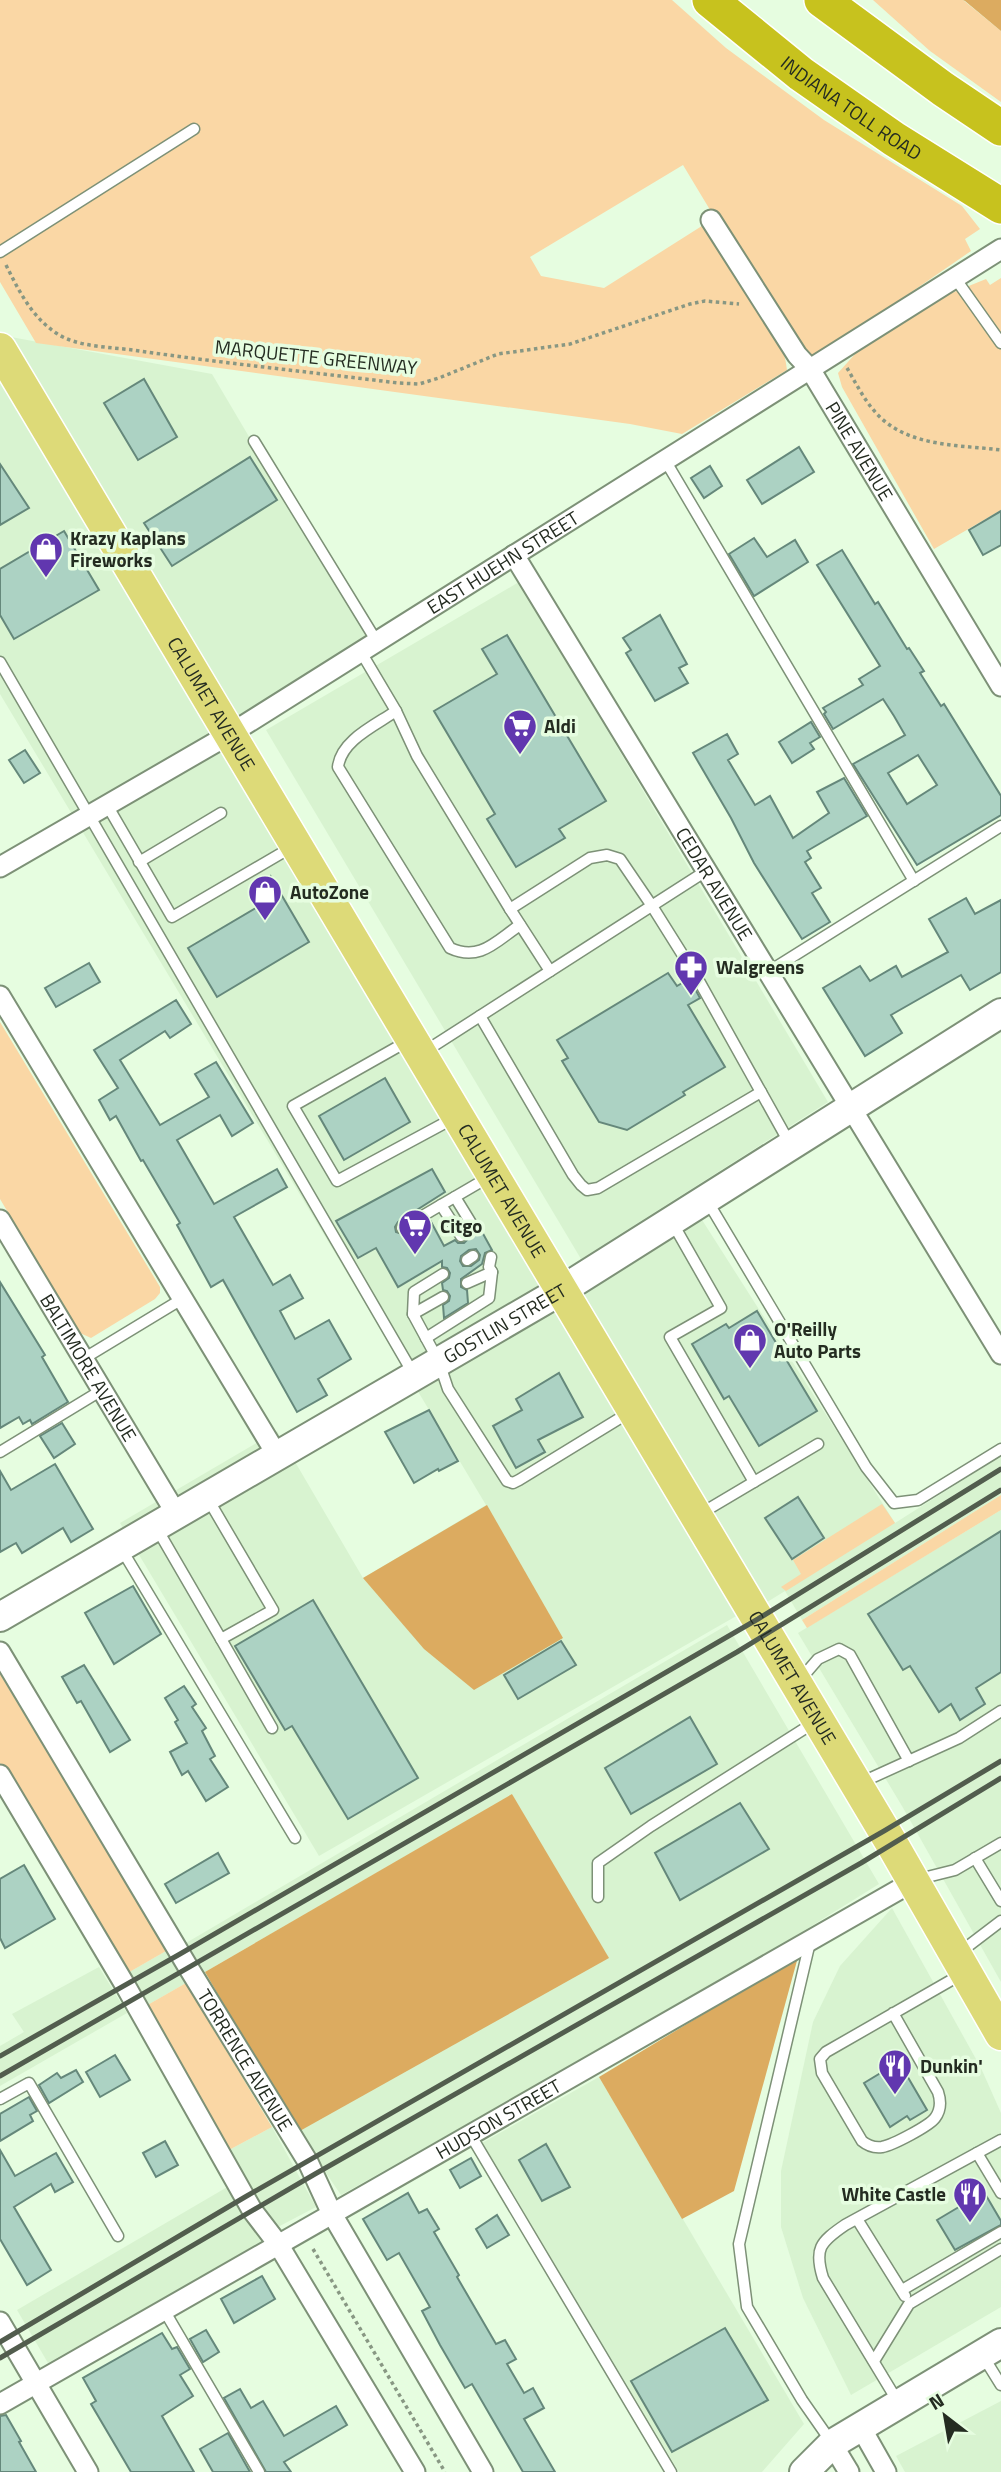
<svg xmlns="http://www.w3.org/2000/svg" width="1001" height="2472" font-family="'Titillium Web',sans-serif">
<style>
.built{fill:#d8f3d0}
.green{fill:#fad7a5}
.forest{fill:#dcab60}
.building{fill:#acd2c3;stroke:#65887b;stroke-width:2;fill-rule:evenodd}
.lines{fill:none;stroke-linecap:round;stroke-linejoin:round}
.lane-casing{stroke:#7d9177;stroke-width:13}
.street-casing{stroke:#7d9177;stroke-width:23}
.secondary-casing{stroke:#7d9177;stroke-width:32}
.primary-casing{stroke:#fff;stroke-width:35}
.highway-casing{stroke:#fff;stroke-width:38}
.path{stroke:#889783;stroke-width:3.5;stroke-dasharray:3.5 3.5;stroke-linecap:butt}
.lane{stroke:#fff;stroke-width:10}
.street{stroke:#fff;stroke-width:19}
.secondary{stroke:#fff;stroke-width:28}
.primary{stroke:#ddda78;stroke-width:32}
.highway{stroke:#c7c21e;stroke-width:35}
.rail{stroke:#525d4e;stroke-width:5}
.labels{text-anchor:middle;stroke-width:7;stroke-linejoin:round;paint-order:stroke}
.street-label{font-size:19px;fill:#242c21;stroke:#e6fde0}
.poi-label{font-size:19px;font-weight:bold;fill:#242c21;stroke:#e6fde0;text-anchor:start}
</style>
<rect width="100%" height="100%" fill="#e6fde0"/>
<g class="built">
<polygon points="0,335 212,374 369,640 232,726"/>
<polygon points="0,361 745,1611 319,1856 120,1523 277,1431 363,1578 486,1505 0,694"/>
<polygon points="519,582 828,1102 581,1259 266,730"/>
<polygon points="697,1212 895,1523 1001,1456 1001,1495 802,1620 785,1591 759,1607 569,1291"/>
<polygon points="1001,1510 1001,1982 902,1806 798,1633"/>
<polygon points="727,1625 879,1884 736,1973 341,2195 298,2132 513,1794 205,1972 186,1943"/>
<polygon points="892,1908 981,2068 1001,2113 1001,2307 851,2395 803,2298 781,2227 781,2171 813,2022 840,1966"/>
<polygon points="166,1951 186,1983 144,2007 126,1974"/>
<polygon points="99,1967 127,2013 0,2086 0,2046 24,2032 12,2014"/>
<polygon points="599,2077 804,2424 762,2472 679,2472 482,2143"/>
<polygon points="272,2127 316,2207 276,2228 264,2214 229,2150"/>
<polygon points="229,2186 263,2242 48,2363 17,2310"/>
<polygon points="1001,2401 1001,2472 905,2472 896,2456"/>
</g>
<g class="green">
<path d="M0,0h672l54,48 98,72 138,86 18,23 -15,10 6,12 -167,115 -121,-201 -153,92 11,19 63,12 101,-64c27,41 77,97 82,146l-105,64 -52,-10 -594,-81 -36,-61z"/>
<polygon points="873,0 963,0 1001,31 1001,102 930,51"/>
<polygon points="1001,278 1001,510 934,549 842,387 838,373 856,353 949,294 986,279 990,285"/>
<polygon points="0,1022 160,1287 160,1293 155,1299 91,1338 80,1333 0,1199"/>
<polygon points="1001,1495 1001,1510 807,1628 802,1620"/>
<polygon points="882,1504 895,1523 786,1591 781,1587 801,1574 793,1560"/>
<polygon points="0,1674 166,1951 126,1974 0,1763"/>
<polygon points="186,1983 272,2127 229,2150 144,2007"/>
</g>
<g class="forest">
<polygon points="963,0 1001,0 1001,31 965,1"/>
<polygon points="487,1505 563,1638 474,1690 424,1649 363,1578"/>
<polygon points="512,1794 609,1958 298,2132 205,1972"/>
<polygon points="798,1957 734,2191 682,2219 599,2077"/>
</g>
<g class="building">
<polygon points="144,379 177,437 138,460 104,403"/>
<polygon points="799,447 814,472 762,504 747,480"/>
<polygon points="250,457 277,500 172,566 144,523"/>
<polygon points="0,464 29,508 0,525"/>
<polygon points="710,466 722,486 704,498 691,478"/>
<polygon points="1001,511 1001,545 983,555 969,530"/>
<polygon points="64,531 99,590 14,639 0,615 0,569"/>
<polygon points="754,538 767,557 795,540 808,562 754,596 729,554"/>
<path d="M842,550l33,54 3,-2 29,47 2,-1 15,23 -4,2 21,33 3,-2 57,92v19l-84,50 -64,-101 52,-29 -11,-19 -11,-17 -50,30 -9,-15 2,-2 -3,-4 40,-23 -4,-6 21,-13 -63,-101zM918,755l19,30 -30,19 -19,-31z"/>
<polygon points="660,615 687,664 679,668 688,683 655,701 626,653 631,650 623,638"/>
<polygon points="507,635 606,801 559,829 565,838 516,867 487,819 495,814 434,711 497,674 482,649"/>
<polygon points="811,722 820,737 810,743 814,749 792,763 779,742"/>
<polygon points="727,734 738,754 728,760 755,805 770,796 793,838 829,813 817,792 844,778 867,816 807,851 811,858 805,862 821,888 812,893 830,922 802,939 754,863 731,818 693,753"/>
<polygon points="25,750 40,773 24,783 9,760"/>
<polygon points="271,877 309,942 217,997 188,948 266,902"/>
<polygon points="966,898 975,914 1001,900 1001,972 970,990 961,975 891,1015 902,1033 865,1056 823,988 860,966 870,981 896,966 902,977 948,952 929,919"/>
<polygon points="89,963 100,982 56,1007 45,988"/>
<polygon points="668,973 677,986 689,979 693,985 700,998 688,1005 725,1067 683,1092 685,1095 627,1130 599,1122 562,1061 568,1058 557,1040"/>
<polygon points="176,1000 191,1024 170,1038 165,1031 120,1060 160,1125 209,1097 195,1074 216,1062 253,1123 232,1136 220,1115 177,1140 214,1204 277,1169 287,1187 234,1217 273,1285 290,1275 303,1298 280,1311 295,1339 329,1320 351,1359 318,1379 327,1395 297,1412 223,1280 211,1287 177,1225 180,1223 143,1160 141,1161 116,1116 110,1120 99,1100 118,1088 94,1050"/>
<polygon points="385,1078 410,1122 344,1160 319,1116"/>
<path d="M432,1169l13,23 -47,30 -3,5 1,5 9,3 25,-15 14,26 11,-6 3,3h6l4,-4v-6l7,2 6,-5 11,20 -7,3 -3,11 -21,15v8l6,3 1,13 -24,15 -1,-13 6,-4 1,-5 -3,-5 -4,-1 -1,-7 7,-5 1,-5 -3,-5 -5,-1v-6l-44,26 -22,-39 -18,10 -22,-37zM476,1249l4,6 -1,5 -8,6h-8l-3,-5 1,-5 8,-6z"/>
<polygon points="0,1282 45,1355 42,1357 68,1402 32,1424 30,1420 23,1424 19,1417 0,1428"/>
<polygon points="757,1311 817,1411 759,1446 729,1396 724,1399 692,1344 726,1324 729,1328"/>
<polygon points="559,1373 583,1417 538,1440 545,1452 516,1468 493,1426 522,1410 516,1399"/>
<polygon points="429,1410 458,1461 439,1471 438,1469 414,1483 385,1432"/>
<polygon points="62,1423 75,1444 54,1458 40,1436"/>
<polygon points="55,1464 93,1529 71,1542 63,1528 22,1553 16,1543 0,1552 0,1471 11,1490"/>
<polygon points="798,1497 824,1538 792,1559 765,1518"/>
<polygon points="1001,1531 1001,1672 976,1688 985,1704 960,1720 951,1704 939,1712 910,1666 903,1670 868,1614"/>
<polygon points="133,1586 161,1634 114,1664 85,1613"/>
<polygon points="313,1600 418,1778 348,1819 292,1726 285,1730 235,1646"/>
<polygon points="561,1641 576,1665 518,1699 504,1675"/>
<polygon points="84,1665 130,1740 110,1752 81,1701 77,1703 62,1677"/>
<polygon points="184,1686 196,1704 192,1707 206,1728 202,1731 215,1756 210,1759 228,1787 206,1801 188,1771 182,1775 170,1752 187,1743 175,1722 178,1720 165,1698"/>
<polygon points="690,1717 717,1764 631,1814 605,1768"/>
<polygon points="740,1803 769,1849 680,1900 655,1853"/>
<polygon points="218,1853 229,1873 176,1903 165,1884"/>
<polygon points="24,1865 55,1919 5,1948 0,1938 0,1879"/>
<polygon points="115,2055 130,2080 100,2097 86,2072"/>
<polygon points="899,2062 927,2110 910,2120 907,2116 890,2127 864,2083"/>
<polygon points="76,2070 83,2082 49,2103 39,2085 57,2073 61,2078"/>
<polygon points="29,2097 37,2111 30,2115 33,2121 0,2141 0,2114"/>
<polygon points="165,2141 178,2165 156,2177 143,2153"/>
<polygon points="546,2144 570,2187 542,2201 519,2160"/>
<polygon points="0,2150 15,2176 56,2153 73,2182 55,2192 51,2184 14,2207 51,2270 27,2285 0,2239"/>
<polygon points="471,2158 481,2176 460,2188 450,2170"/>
<polygon points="984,2192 1001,2221 1001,2225 955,2250 937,2220"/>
<polygon points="408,2193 419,2213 427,2209 439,2229 434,2232 459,2275 457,2277 496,2344 505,2340 516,2359 507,2364 524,2393 533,2388 544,2408 524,2419 555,2472 523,2472 472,2384 465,2388 440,2345 422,2311 430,2307 399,2253 387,2260 363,2219"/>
<polygon points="497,2215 509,2235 487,2248 476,2229"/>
<polygon points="262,2276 275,2299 234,2323 221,2299"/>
<polygon points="725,2328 768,2400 672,2452 631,2381"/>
<polygon points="206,2330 219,2352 203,2362 190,2339"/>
<polygon points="162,2333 172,2349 177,2347 190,2369 180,2375 193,2396 162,2416 194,2472 131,2472 91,2404 96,2401 83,2378"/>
<polygon points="240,2389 251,2408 263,2401 284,2436 336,2406 347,2425 284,2462 291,2472 266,2472 224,2398"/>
<polygon points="6,2415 21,2441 19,2442 36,2472 0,2472 0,2416"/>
<polygon points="228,2433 250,2472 213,2472 200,2449"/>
</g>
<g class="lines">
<g class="lane-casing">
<g id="lane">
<polyline points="0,252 194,129"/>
<polyline points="955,278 1001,343"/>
<polyline points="254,441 377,642"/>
<polyline points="665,460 914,881"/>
<polyline points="361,652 396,711 417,756 510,909 550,971"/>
<polyline points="0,662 414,1375"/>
<path d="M396,711c-20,14 -55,29 -58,56l112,181c30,14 46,-7 70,-23"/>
<polyline points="107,805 172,917 292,847"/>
<polyline points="139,862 221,813"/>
<polyline points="510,909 590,858 607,855 620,859 652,906 699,981 790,1144"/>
<polyline points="768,972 1001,826"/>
<polyline points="480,1016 573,1175 581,1185 587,1190 598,1188 761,1092"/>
<polyline points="408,1041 293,1106 337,1181 454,1118"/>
<polyline points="424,1052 706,871"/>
<polyline points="455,1197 474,1228"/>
<polyline points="708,1202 866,1467 894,1503 918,1500 1001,1449"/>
<polyline points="441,1205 489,1177"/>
<polyline points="672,1222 721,1308 670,1337 754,1482"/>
<polyline points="402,1228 441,1205 461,1236"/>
<polyline points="467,1260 473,1256"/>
<polyline points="443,1274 414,1292 413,1314 439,1362 448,1389 507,1481 513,1483 519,1480 630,1412"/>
<polyline points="467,1283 492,1272"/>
<polyline points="413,1314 443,1297"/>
<polyline points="426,1338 489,1298 492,1272 489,1267 491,1257"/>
<polyline points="83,1359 182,1299"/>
<polyline points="0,1452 102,1390"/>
<polyline points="700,1514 818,1444"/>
<polyline points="156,1527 221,1639 273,1610 208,1499"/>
<polyline points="122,1550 295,1838"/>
<polyline points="221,1639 272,1728"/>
<polyline points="799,1681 818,1659 839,1649 850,1655 909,1761"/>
<polyline points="860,1783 959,1738 1001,1711"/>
<polyline points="975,1858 1001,1901"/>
<polyline points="919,1879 955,1870 1001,1843"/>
<polyline points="598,1897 598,1863 651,1826 815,1722"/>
<polyline points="810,1942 739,2244 747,2307 802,2400 832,2443"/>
<polyline points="959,1953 1001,1921"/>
<path d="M893,2013l45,79c3,9 3,18 -3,26 -6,8 -42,27 -53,29 -8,1 -14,-1 -20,-6l-40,-68 -2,-14 6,-7 136,-78"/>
<polyline points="0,2099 29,2083 118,2236"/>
<polyline points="470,2134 671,2472"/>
<polyline points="977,2153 1001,2193"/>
<polyline points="857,2219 905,2296"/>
<polyline points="902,2290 1001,2232"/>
<polyline points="164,2310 259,2472"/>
<polyline points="983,2356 1001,2385"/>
<polyline points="874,2361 909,2304 1001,2249"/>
<path d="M898,2402l-75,-124c-9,-29 -3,-36 22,-53l156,-85"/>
</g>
</g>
<g class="street-casing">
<g id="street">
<path id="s1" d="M711,220l86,135 13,14 191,317"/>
<path id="s2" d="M514,555l487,799"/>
<path id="s3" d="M0,867l230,-133 771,-485"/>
<polyline points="0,996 277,1455"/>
<path id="s4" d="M0,1220l177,295"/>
<path id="s5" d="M0,1652l188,315 120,195 24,52 151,258"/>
<polyline points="0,1775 125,1985 252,2210 278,2244 415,2472"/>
<polyline points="0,2322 88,2472"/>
<path id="s6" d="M0,2404l914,-523"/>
<polyline points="860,2426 886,2472"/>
<polyline points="832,2444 849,2472"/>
</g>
</g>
<g class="secondary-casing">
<g id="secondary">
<path id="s7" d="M0,1617l562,-327 439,-277"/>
<polyline points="804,2472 832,2444 1001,2343"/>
</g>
</g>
<g class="primary-casing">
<g id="primary">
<path id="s8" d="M0,349l892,1495 109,190"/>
</g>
</g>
<g class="highway-casing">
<g id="highway">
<path id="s9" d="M710,0l91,74 93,65 107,67"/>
<polyline points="822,0 943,89 1001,128"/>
</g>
</g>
<g class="path">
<path d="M6,265c13,26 25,51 50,68 20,14 54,14 77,17 88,13 177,22 265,33l21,1 20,-6 59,-24 72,-10 120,-40 15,-3 34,3"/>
<path d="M847,368c10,17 19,36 34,50 31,29 80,27 120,32"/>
<polyline points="313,2249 445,2472"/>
</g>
<use href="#lane" class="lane"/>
<use href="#street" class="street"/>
<use href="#secondary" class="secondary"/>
<use href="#primary" class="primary"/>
<use href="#highway" class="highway"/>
<g class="rail">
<polyline points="0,2056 180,1954 758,1619 1001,1469"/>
<polyline points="0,2076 737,1652 1001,1490"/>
<polyline points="0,2342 245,2197 884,1831 1001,1761"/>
<polyline points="0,2358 315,2174 861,1863 1001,1778"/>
</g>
</g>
<defs>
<g id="shop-pin" transform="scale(1.75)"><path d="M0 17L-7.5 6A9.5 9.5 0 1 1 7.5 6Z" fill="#6137af" stroke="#e6fde0"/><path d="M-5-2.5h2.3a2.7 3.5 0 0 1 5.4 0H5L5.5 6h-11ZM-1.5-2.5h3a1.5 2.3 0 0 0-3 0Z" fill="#fff"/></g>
<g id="supermarket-pin" transform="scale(1.75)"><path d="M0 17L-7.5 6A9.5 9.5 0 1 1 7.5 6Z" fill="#6137af" stroke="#e6fde0"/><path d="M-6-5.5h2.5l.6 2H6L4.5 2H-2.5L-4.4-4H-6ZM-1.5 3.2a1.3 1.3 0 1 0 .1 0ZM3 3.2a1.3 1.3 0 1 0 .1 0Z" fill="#fff"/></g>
<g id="pharmacy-pin" transform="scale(1.75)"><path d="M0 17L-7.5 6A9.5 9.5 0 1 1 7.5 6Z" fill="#6137af" stroke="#e6fde0"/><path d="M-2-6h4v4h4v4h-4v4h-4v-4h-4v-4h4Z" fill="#fff"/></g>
<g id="restaurant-pin" transform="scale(1.75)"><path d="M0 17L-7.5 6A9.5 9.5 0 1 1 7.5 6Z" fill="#6137af" stroke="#e6fde0"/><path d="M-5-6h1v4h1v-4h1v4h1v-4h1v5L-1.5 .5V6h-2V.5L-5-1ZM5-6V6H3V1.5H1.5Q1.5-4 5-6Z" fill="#fff"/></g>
</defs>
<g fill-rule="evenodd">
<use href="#shop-pin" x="46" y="549"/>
<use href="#supermarket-pin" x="520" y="726"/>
<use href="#shop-pin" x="265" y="892"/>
<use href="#pharmacy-pin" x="691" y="967"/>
<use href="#supermarket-pin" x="415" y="1226"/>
<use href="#shop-pin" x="750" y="1340"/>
<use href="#restaurant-pin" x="895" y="2066"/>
<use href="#restaurant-pin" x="970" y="2194"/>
</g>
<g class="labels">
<g class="street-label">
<text dy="7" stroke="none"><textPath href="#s9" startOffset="178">INDIANA TOLL ROAD</textPath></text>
<text transform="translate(316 357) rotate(6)" y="7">MARQUETTE GREENWAY</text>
<text dy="7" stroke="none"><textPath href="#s1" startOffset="275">PINE AVENUE</textPath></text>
<text dy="7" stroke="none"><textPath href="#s3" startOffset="588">EAST HUEHN STREET</textPath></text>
<text dy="7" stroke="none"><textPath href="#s8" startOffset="413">CALUMET AVENUE</textPath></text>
<text dy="7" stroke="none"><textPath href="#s2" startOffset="385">CEDAR AVENUE</textPath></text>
<text dy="7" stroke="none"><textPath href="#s8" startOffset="980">CALUMET AVENUE</textPath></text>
<text dy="7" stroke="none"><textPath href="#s7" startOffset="584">GOSTLIN STREET</textPath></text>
<text dy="7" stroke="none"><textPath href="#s4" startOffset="172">BALTIMORE AVENUE</textPath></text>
<text dy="7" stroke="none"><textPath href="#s8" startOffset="1547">CALUMET AVENUE</textPath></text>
<text dy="7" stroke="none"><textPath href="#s5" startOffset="476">TORRENCE AVENUE</textPath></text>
<text dy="7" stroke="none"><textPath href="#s6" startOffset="574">HUDSON STREET</textPath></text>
</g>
<g class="poi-label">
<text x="70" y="545">Krazy Kaplans<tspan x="70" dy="22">Fireworks</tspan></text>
<text x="544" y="733">Aldi</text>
<text x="290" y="899">AutoZone</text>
<text x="716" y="974">Walgreens</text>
<text x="440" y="1233">Citgo</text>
<text x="774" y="1336">O'Reilly<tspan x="774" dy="22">Auto Parts</tspan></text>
<text x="920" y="2073">Dunkin'</text>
<text x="946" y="2201" text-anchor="end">White Castle</text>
</g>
</g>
<g transform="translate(945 2416) rotate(329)" stroke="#e6fde0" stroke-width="5" paint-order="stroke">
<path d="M0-5L12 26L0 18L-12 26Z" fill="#242c21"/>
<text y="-10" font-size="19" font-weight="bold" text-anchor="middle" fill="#242c21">N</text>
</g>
</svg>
